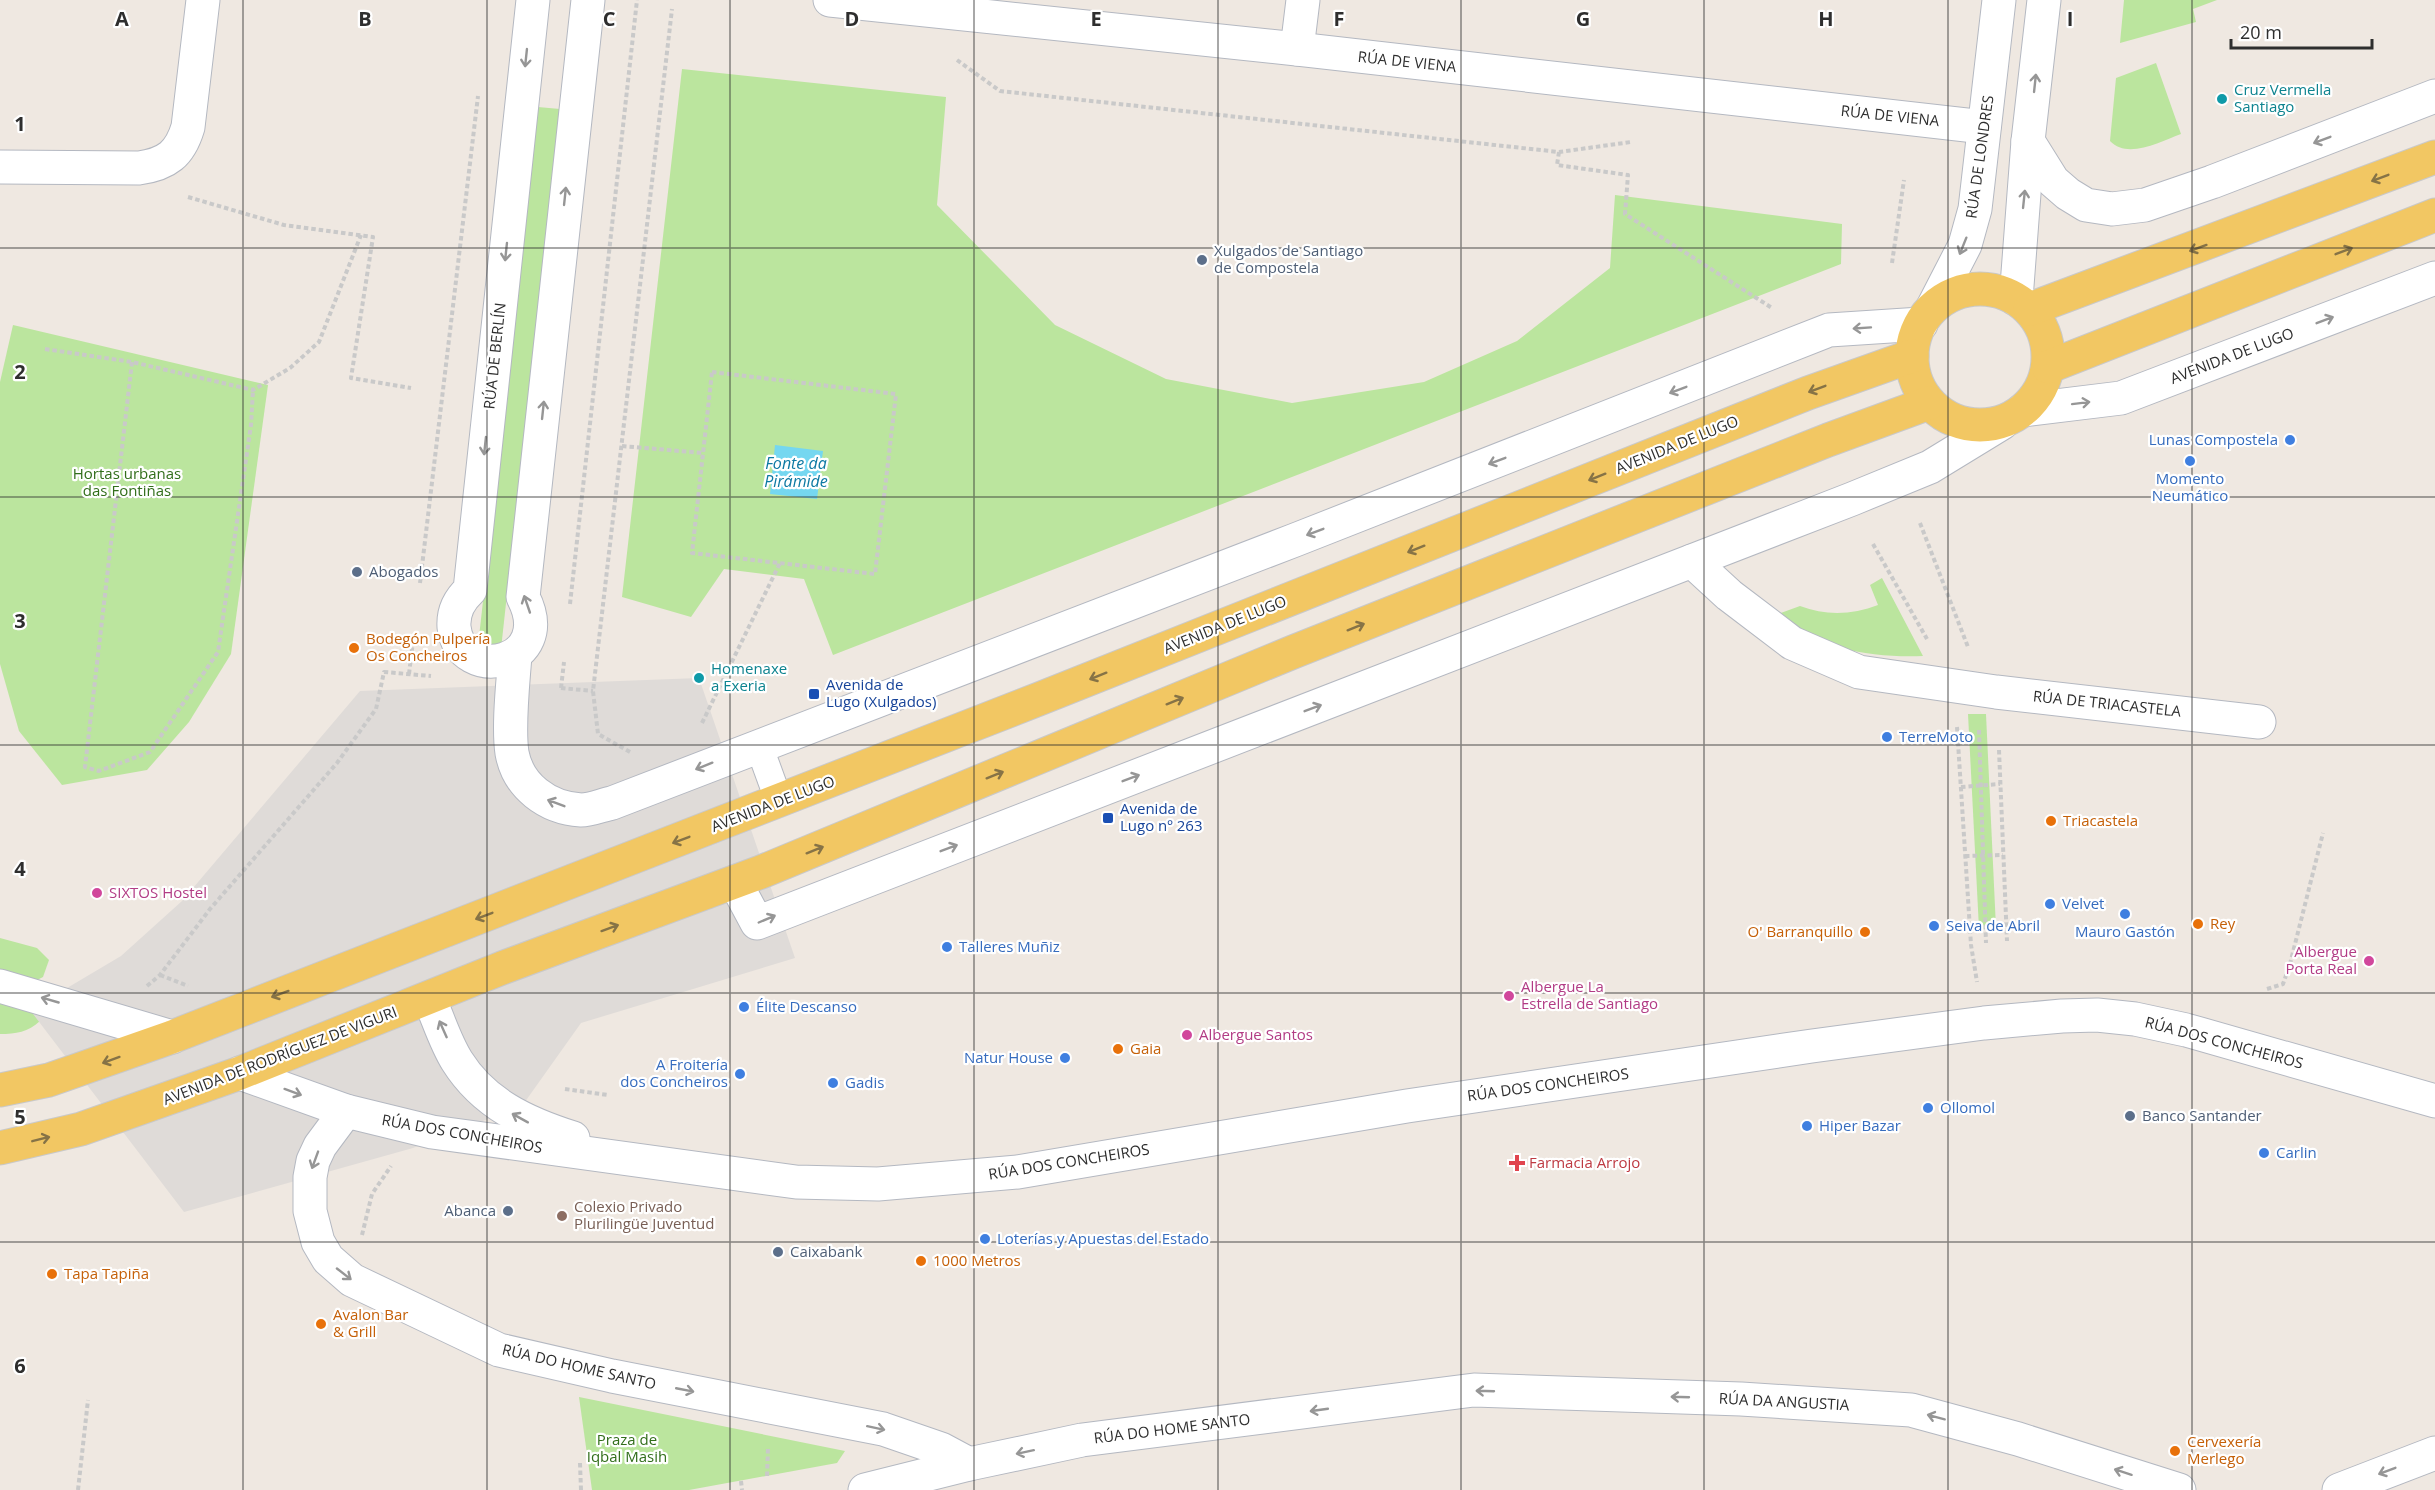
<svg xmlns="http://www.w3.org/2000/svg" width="2435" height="1490" font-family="'Open Sans',sans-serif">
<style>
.green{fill:#bbe59e}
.plaza{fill:#dfdbd8}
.water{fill:#75d7f0}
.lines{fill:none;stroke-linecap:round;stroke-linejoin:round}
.service-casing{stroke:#b4b8c1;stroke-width:29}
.minor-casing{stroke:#b4b8c1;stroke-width:35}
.primary-casing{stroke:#c9c9c9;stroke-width:35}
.path{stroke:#c9c9c9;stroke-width:4;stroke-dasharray:4.5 3;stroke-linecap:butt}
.service{stroke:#fff;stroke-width:27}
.minor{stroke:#fff;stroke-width:33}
.primary{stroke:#f2c763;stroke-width:33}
.path-bridge{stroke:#c9c9c9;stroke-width:4;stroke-dasharray:4.5 3;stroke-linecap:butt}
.oneway{stroke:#969696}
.oneway2{stroke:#867346}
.grid{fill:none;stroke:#2e2e2e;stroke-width:1.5;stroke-opacity:0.55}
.culture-dot{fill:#0f9aa8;stroke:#fff;stroke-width:2}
.service-dot{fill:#5c6f8a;stroke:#fff;stroke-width:2}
.shop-dot{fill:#3f7fe0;stroke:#fff;stroke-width:2}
.food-dot{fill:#e8710a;stroke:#fff;stroke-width:2}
.transit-dot{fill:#1a4fb4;stroke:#fff;stroke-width:2}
.hotel-dot{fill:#d1479c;stroke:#fff;stroke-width:2}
.health-dot{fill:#e0444e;stroke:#fff;stroke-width:2}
.education-dot{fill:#8d6e63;stroke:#fff;stroke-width:2}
.labels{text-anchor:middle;stroke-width:4.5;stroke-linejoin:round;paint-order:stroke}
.street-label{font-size:15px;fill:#2e2e2e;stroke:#fff}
.culture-label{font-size:15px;fill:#0d838f;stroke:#fff;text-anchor:start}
.service-label{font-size:15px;fill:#4e5e75;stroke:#fff;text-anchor:start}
.shop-label{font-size:15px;fill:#366cbe;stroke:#fff;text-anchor:start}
.park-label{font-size:15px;fill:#326e1b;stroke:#fff}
.food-label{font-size:15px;fill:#c56008;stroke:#fff;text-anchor:start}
.transit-label{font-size:15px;fill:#164399;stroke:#fff;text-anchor:start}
.hotel-label{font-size:15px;fill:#b23c85;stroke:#fff;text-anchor:start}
.health-label{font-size:15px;fill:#be3a42;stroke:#fff;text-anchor:start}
.education-label{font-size:15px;fill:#785e54;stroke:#fff;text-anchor:start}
.water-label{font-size:16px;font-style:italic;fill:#0d79a3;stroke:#fff}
.grid-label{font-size:20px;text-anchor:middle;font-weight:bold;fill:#2e2e2e;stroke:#fff;stroke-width:4.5;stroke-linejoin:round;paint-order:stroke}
</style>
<rect width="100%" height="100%" fill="#efe8e1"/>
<g class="green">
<polygon points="2124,0 2217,0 2193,9 2196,22 2120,43"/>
<path d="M2156,63l25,71c-20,7 -53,26 -71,7l6,-63z"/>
<polygon points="682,69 946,97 937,205 1055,325 1166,379 1292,403 1424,382 1517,341 1610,268 1615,195 1842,224 1841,264 833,655 804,579 724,569 691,617 622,597"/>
<polygon points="538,107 560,109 501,649 478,646"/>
<polygon points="13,325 268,385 231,654 189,722 147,770 62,785 19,731 0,664 0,382"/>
<path d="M1882,578l41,78c-47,2 -110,-6 -145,-42l22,-8c26,10 52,9 78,-1l-8,-20z"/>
<polygon points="1968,714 1986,714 1996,928 1979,929"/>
<polygon points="0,938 37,948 49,960 43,977 37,980 0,972"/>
<path d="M0,994l40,17v10c-12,11 -24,13 -40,13z"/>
<polygon points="579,1397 845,1451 837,1463 689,1490 592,1490"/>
</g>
<polygon class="plaza" points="699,678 795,958 581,1023 522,1106 413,1148 184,1212 30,1010 121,956 182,901 360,691"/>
<polygon class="water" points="775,445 823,451 817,499 770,494"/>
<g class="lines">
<g class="service-casing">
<polyline id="service" points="759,746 779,801"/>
</g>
<g class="minor-casing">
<g id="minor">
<path d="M533,0l-63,590c-11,10 -17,22 -16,37 6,58 104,38 69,-30l65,-597"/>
<polyline points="830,0 1297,49 1984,127"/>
<polyline points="1297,49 1303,0"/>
<polyline points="2028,141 2053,181 2068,194 2086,205 2112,209 2145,205 2212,182 2435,96"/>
<path d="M0,167l139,1c28,-4 41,-14 49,-41l15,-127"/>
<polyline points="2016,299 2028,141 2044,0"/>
<polyline points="1933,307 1965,245 1975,209 1999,0"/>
<polyline points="2023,410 2121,398 2435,278"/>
<polyline points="1692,561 1729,595 1792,643 1859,672 1996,692 2259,722"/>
<path d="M515,655c-2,28 -7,71 -3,98 6,33 35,55 69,57 10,0 21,-5 31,-7l683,-263 534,-210 92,-6"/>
<polyline points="735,882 757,923 1852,499 1930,467 2002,423"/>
<polyline points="0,986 172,1037"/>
<path d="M429,998c9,20 16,44 28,63 27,43 69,62 116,77"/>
<polyline points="240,1073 346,1111 432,1132 796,1182 878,1184 1018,1172 1407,1106 1812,1046 1984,1023 2062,1016 2097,1015 2135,1019 2186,1030 2435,1101"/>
<polyline points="346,1111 320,1146 313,1161 310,1177 310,1211 318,1242 328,1259 352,1280 499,1350 612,1376 883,1429 941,1449 969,1464"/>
<polyline points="865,1490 969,1464 1082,1440 1474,1390 1741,1399 1911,1410 2018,1439 2179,1490"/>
<polyline points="2339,1490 2435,1453"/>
</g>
</g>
<g class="primary-casing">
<g id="primary">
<circle cx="1980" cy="357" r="68"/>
<polyline points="2030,309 2435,157"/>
<polyline points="2048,367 2435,215"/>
<polyline points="0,1090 49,1080 172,1037 1039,699 1808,393 1912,356"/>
<polyline points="0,1148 81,1129 240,1073 502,968 761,872 1293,652 1828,440 1929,403"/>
</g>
</g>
<g class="path">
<polyline points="957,60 1000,91 1559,152 1631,142"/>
<polyline points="1559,152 1557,165 1628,175 1625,214 1772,308"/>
<polyline points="188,197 284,225 373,237 351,378 411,388"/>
<polyline points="1892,263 1904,180"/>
<polyline points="45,349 132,362 253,390 290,368 319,342 361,235"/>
<polyline points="132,362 85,767 99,771 150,752 218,652 251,425 253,390"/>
<polygon points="712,372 896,394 875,574 692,553"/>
<polyline points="622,446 703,453"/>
<polyline points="1920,523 1968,647"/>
<polyline points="1873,544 1927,639"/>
<polyline points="420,583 478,96"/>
<polyline points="570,604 637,0"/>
<polyline points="409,674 413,641"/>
<polyline points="561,688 564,662"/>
<polyline points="561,688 593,691"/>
<polyline points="702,723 780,563"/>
<polyline points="1957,727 1971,945 1977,982"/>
<polyline points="1999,750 2007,941"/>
<polyline points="630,752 598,734 593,691 672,9"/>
<polyline points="1961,787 2000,784"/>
<polyline points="1965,856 2003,855"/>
<polyline points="160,975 188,986"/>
<polyline points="147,986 160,975 210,909 337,763 376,709 384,672 431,676"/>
<polyline points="2267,989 2283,984 2290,964 2323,833"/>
<polyline points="565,1089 608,1095"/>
<polyline points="362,1235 372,1194 391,1166"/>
<polyline points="580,1463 581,1490"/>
<polyline points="767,1476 768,1448"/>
<polyline points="741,1481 742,1490"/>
<polyline points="78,1490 88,1400"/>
</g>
<use href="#service" class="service"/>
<use href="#minor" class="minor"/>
<use href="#primary" class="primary"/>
<polyline class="path-bridge" points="1979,730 1986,943"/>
</g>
<defs><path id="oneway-shaft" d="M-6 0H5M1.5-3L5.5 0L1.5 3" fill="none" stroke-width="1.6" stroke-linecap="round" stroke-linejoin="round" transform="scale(1.5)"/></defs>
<g class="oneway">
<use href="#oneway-shaft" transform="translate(526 58) rotate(96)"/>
<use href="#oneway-shaft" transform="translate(2035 83) rotate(-84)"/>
<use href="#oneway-shaft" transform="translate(2322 140) rotate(159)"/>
<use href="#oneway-shaft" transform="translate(565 196) rotate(-84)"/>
<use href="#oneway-shaft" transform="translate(2024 199) rotate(-84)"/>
<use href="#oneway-shaft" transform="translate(1963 246) rotate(112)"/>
<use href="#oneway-shaft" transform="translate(506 252) rotate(96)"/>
<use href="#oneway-shaft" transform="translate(2325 320) rotate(-21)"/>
<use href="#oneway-shaft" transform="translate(1862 328) rotate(176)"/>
<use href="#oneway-shaft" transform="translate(1678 390) rotate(159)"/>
<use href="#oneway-shaft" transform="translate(2081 403) rotate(-7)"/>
<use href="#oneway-shaft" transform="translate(543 410) rotate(-84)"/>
<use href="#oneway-shaft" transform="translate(485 446) rotate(96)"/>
<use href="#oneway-shaft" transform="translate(1497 461) rotate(159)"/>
<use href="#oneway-shaft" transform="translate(1315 532) rotate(159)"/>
<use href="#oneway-shaft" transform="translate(527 604) rotate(-109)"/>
<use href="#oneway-shaft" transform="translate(1313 708) rotate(-21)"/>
<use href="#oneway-shaft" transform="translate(704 766) rotate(158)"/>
<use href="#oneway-shaft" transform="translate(1131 778) rotate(-21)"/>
<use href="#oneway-shaft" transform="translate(556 803) rotate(-159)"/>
<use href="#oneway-shaft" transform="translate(949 848) rotate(-21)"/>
<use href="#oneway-shaft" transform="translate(767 919) rotate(-23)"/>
<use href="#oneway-shaft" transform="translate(50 1000) rotate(-164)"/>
<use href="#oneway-shaft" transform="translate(443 1029) rotate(-114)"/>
<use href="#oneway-shaft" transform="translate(293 1092) rotate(20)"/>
<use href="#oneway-shaft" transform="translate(520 1118) rotate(-151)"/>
<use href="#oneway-shaft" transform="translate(315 1160) rotate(110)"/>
<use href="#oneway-shaft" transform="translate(344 1274) rotate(38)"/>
<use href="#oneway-shaft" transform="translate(685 1390) rotate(11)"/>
<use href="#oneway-shaft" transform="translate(1485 1391) rotate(-178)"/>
<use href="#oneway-shaft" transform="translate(1680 1397) rotate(-178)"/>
<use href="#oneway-shaft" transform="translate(1319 1410) rotate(172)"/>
<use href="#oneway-shaft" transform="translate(1936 1417) rotate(-165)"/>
<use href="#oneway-shaft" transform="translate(876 1428) rotate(12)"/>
<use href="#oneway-shaft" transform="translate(1025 1452) rotate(168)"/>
<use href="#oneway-shaft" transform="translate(2387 1471) rotate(159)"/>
<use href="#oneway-shaft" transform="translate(2123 1472) rotate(-162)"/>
</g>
<g class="oneway2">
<use href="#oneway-shaft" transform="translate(2380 178) rotate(159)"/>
<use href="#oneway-shaft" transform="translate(2198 248) rotate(160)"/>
<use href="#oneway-shaft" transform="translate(2344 251) rotate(-21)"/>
<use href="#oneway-shaft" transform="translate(1817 389) rotate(159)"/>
<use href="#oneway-shaft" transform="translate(1597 477) rotate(158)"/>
<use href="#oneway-shaft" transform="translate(1416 549) rotate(158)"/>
<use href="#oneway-shaft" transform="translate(1356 627) rotate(-22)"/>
<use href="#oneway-shaft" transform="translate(1098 676) rotate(158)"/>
<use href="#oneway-shaft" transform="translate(1175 701) rotate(-22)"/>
<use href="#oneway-shaft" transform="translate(995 775) rotate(-22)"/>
<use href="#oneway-shaft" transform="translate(681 840) rotate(159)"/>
<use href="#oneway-shaft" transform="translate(815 850) rotate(-22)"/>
<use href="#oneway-shaft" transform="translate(484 916) rotate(159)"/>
<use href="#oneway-shaft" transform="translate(610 928) rotate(-20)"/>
<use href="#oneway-shaft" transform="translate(280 994) rotate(160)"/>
<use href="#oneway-shaft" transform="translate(111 1060) rotate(160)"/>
<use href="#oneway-shaft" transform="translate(41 1139) rotate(-14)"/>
</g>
<path class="grid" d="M243,0v1490M487,0v1490M730,0v1490M974,0v1490M1218,0v1490M1461,0v1490M1704,0v1490M1948,0v1490M2192,0v1490M0,248h2435M0,497h2435M0,745h2435M0,993h2435M0,1242h2435"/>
<g class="culture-dot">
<circle cx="2222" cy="99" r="6"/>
<circle cx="699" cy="678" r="6"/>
</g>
<g class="service-dot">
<circle cx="1202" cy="260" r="6"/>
<circle cx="357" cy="572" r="6"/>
<circle cx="2130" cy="1116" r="6"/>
<circle cx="508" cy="1211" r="6"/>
<circle cx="778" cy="1252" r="6"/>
</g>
<g class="shop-dot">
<circle cx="2290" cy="440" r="6"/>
<circle cx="2190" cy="461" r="6"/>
<circle cx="1887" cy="737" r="6"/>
<circle cx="2050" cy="904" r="6"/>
<circle cx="2125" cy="914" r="6"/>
<circle cx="1934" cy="926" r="6"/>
<circle cx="947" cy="947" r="6"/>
<circle cx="744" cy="1007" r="6"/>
<circle cx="1065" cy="1058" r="6"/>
<circle cx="740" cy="1074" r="6"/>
<circle cx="833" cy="1083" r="6"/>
<circle cx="1928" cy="1108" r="6"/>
<circle cx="1807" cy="1126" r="6"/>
<circle cx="2264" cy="1153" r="6"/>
<circle cx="985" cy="1239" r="6"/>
</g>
<g class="food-dot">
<circle cx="354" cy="648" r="6"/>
<circle cx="2051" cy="821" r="6"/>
<circle cx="2198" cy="924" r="6"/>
<circle cx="1865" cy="932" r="6"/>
<circle cx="1118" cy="1049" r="6"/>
<circle cx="921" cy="1261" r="6"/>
<circle cx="52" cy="1274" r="6"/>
<circle cx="321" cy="1324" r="6"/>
<circle cx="2175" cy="1451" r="6"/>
</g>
<g class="transit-dot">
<rect x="808" y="688" width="12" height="12" rx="3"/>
<rect x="1102" y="812" width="12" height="12" rx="3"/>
</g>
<g class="hotel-dot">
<circle cx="97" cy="893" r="6"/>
<circle cx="2369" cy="961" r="6"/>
<circle cx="1509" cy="996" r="6"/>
<circle cx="1187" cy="1035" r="6"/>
</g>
<path class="health-dot" d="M1514 1154h6v6h6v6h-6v6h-6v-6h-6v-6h6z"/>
<circle class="education-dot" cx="562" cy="1216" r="6"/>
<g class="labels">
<g class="street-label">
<text transform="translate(1407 62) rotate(6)" y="5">RÚA DE VIENA</text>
<text transform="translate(1890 116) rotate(6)" y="5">RÚA DE VIENA</text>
<text transform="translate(1980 157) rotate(-82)" y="5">RÚA DE LONDRES</text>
<text transform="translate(495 356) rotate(-84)" y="5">RÚA DE BERLÍN</text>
<text transform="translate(2232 356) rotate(-21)" y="5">AVENIDA DE LUGO</text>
<text transform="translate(1677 445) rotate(-22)" y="5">AVENIDA DE LUGO</text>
<text transform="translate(1225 625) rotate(-22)" y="5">AVENIDA DE LUGO</text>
<text transform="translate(2107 704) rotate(6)" y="5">RÚA DE TRIACASTELA</text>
<text transform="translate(773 804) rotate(-21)" y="5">AVENIDA DE LUGO</text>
<text transform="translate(2224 1043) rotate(15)" y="5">RÚA DOS CONCHEIROS</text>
<text transform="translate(280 1056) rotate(-21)" y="5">AVENIDA DE RODRÍGUEZ DE VIGURI</text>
<text transform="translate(1548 1085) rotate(-8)" y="5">RÚA DOS CONCHEIROS</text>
<text transform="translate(462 1134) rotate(10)" y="5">RÚA DOS CONCHEIROS</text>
<text transform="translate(1069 1162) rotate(-9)" y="5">RÚA DOS CONCHEIROS</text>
<text transform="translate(579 1367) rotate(13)" y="5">RÚA DO HOME SANTO</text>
<text transform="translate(1784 1402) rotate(3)" y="5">RÚA DA ANGUSTIA</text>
<text transform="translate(1172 1429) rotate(-7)" y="5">RÚA DO HOME SANTO</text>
</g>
<g class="culture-label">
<text x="2234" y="95">Cruz Vermella<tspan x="2234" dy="17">Santiago</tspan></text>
<text x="711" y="674">Homenaxe<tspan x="711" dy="17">a Exeria</tspan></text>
</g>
<g class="service-label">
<text x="1214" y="256">Xulgados de Santiago<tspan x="1214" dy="17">de Compostela</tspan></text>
<text x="369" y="577">Abogados</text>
<text x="2142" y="1121">Banco Santander</text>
<text x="496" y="1216" text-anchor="end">Abanca</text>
<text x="790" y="1257">Caixabank</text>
</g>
<g class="shop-label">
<text x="2278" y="445" text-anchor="end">Lunas Compostela</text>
<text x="2190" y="484" text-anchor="middle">Momento<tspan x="2190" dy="17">Neumático</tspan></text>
<text x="1899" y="742">TerreMoto</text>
<text x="2062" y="909">Velvet</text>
<text x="1946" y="931">Seiva de Abril</text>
<text x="2125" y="937" text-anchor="middle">Mauro Gastón</text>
<text x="959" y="952">Talleres Muñiz</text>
<text x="756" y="1012">Élite Descanso</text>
<text x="1053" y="1063" text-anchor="end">Natur House</text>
<text x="728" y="1070" text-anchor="end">A Froitería<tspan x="728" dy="17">dos Concheiros</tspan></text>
<text x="845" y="1088">Gadis</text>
<text x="1940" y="1113">Ollomol</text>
<text x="1819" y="1131">Hiper Bazar</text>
<text x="2276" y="1158">Carlin</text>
<text x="997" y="1244">Loterías y Apuestas del Estado</text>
</g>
<g class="park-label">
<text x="127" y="479">Hortas urbanas<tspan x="127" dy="17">das Fontiñas</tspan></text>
<text x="627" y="1445">Praza de<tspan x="627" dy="17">Iqbal Masih</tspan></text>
</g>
<g class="food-label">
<text x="366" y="644">Bodegón Pulpería<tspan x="366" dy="17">Os Concheiros</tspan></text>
<text x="2063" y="826">Triacastela</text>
<text x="2210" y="929">Rey</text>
<text x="1853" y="937" text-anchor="end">O' Barranquillo</text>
<text x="1130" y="1054">Gaia</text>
<text x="933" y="1266">1000 Metros</text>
<text x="64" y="1279">Tapa Tapiña</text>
<text x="333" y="1320">Avalon Bar<tspan x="333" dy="17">&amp; Grill</tspan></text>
<text x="2187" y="1447">Cervexería<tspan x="2187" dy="17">Merlego</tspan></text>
</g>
<g class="transit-label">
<text x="826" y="690">Avenida de<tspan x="826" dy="17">Lugo (Xulgados)</tspan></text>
<text x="1120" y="814">Avenida de<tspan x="1120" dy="17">Lugo nº 263</tspan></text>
</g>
<g class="hotel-label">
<text x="109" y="898">SIXTOS Hostel</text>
<text x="2357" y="957" text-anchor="end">Albergue<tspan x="2357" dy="17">Porta Real</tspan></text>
<text x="1521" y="992">Albergue La<tspan x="1521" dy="17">Estrella de Santiago</tspan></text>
<text x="1199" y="1040">Albergue Santos</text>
</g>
<g class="health-label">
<text x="1529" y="1168">Farmacia Arrojo</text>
</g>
<g class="education-label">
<text x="574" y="1212">Colexio Privado<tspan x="574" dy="17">Plurilingüe Juventud</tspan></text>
</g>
<g class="water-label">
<text x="796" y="469">Fonte da<tspan x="796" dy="18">Pirámide</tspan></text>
</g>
</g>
<g class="grid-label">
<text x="122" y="26">A</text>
<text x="365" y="26">B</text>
<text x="609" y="26">C</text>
<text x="852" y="26">D</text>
<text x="1096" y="26">E</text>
<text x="1339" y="26">F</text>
<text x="1583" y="26">G</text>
<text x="1826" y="26">H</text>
<text x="2070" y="26">I</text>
<text x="20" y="131">1</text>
<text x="20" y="379">2</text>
<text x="20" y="628">3</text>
<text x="20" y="876">4</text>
<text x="20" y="1124">5</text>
<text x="20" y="1373">6</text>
</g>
<path d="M2231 39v9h141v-9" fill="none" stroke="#2e2e2e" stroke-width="3"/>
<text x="2240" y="39" font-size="18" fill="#2e2e2e" stroke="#ffffff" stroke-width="4.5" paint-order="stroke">20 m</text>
</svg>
